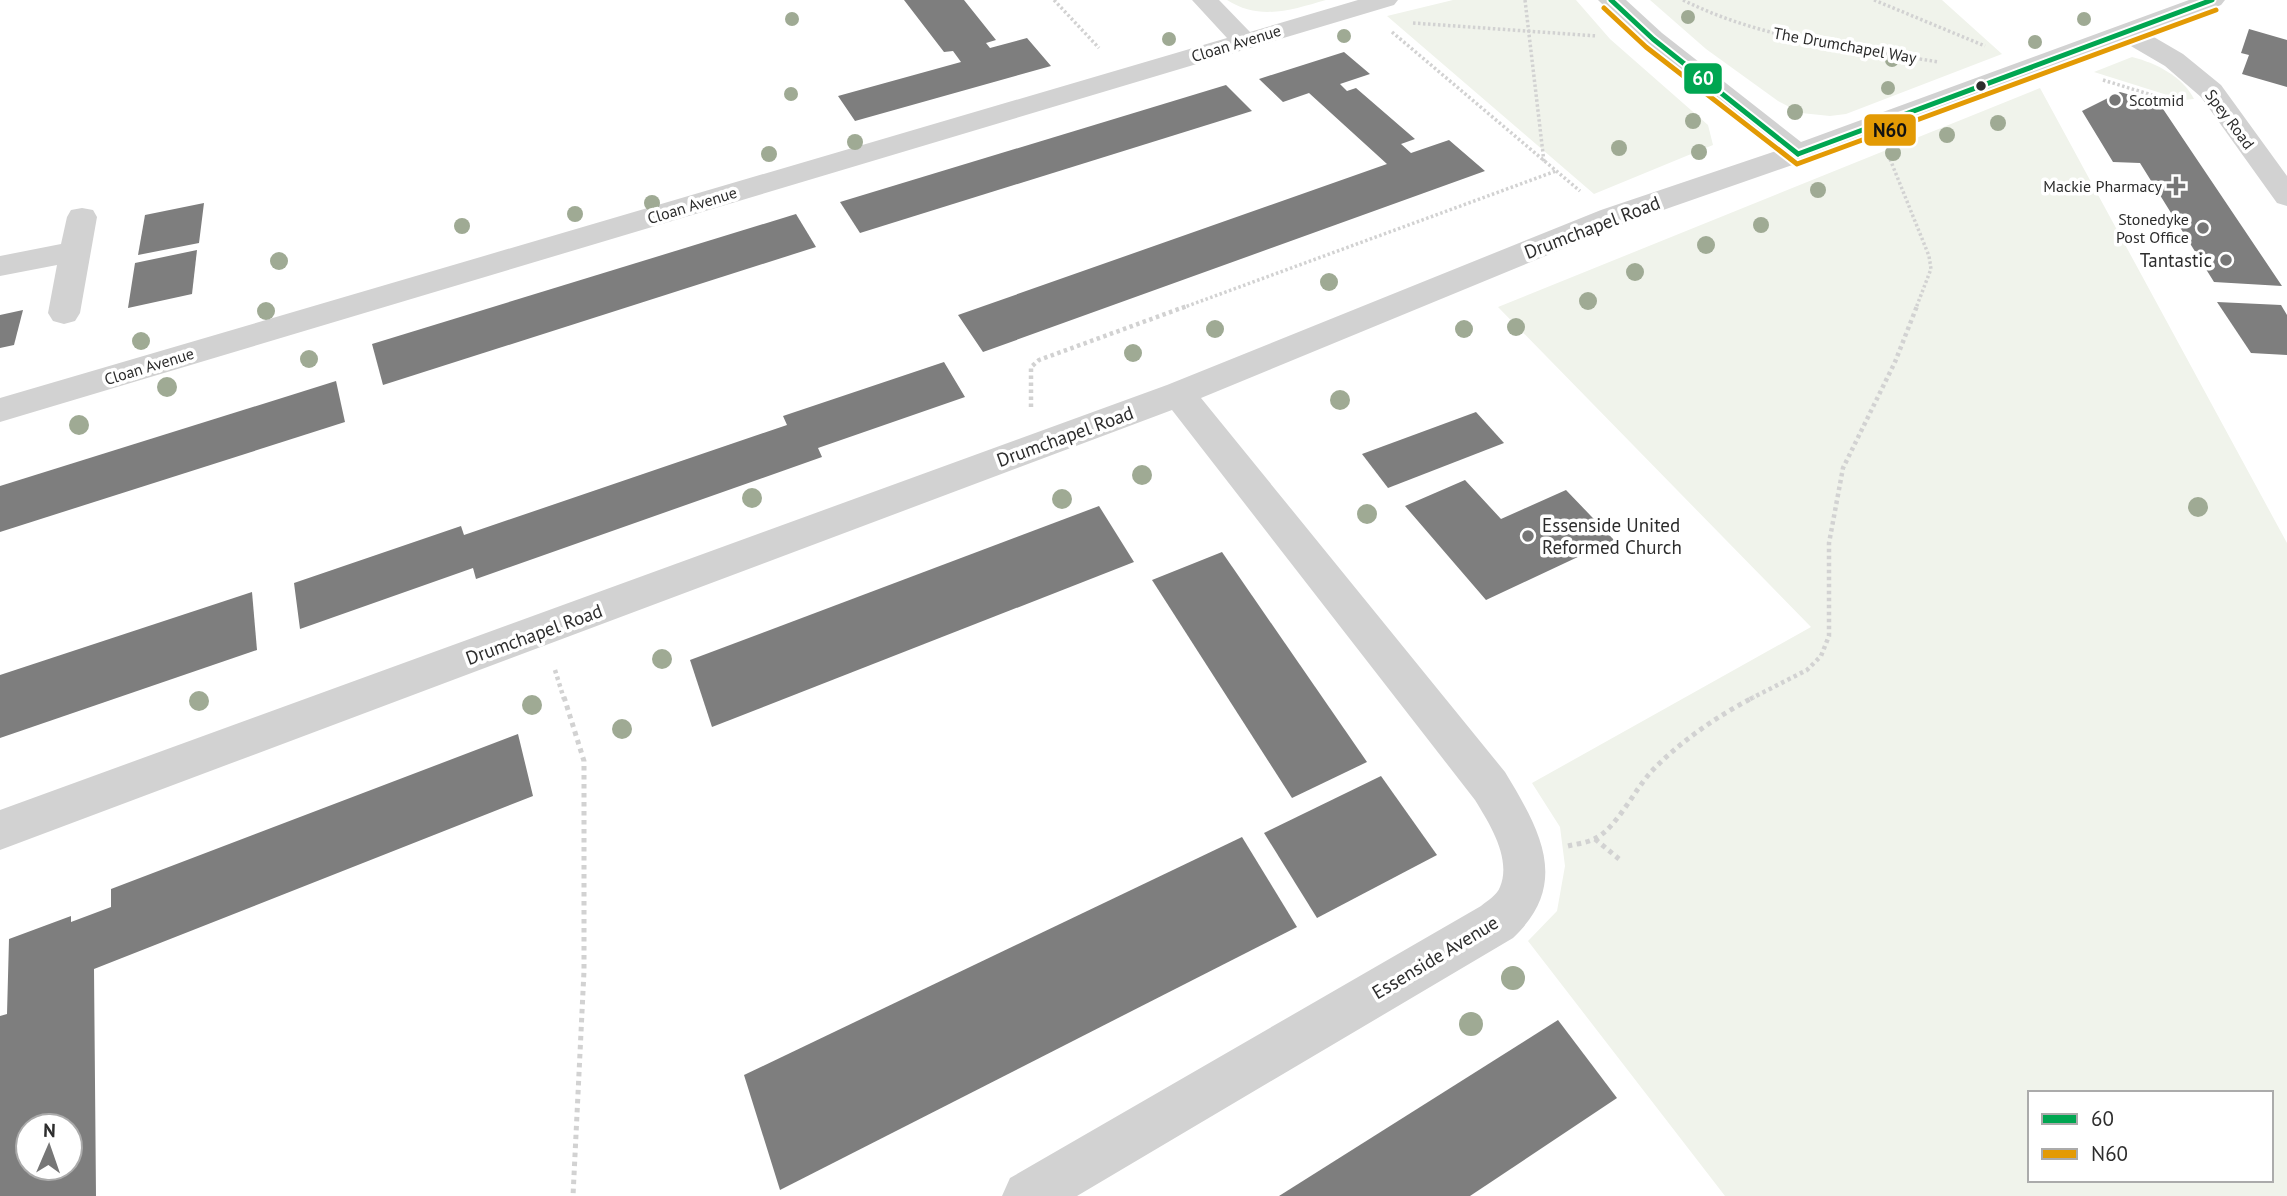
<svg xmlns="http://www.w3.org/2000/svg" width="2287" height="1196" font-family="'PT Sans',sans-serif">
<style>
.green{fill:#f0f3eb;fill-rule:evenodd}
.building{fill:#7e7e7e;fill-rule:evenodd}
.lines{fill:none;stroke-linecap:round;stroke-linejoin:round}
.path-far2{stroke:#d2d2d2;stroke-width:3.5;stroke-dasharray:2.5 2.5;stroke-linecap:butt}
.path-far1{stroke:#d2d2d2;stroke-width:4.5;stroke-dasharray:3.5 3.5;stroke-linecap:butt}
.path{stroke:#d2d2d2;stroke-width:5;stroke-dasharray:4.5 4.5;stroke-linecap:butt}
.minor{fill:#d2d2d2;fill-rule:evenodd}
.bus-1-casing{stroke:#fff;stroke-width:9}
.bus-2-casing{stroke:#fff;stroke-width:9}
.bus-1{stroke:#00a651;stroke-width:5}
.bus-2{stroke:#e39a04;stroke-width:5}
.tree{fill:#9faa94}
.bus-dot{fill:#2d2d2d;stroke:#fff;stroke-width:2.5}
.poi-dot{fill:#767676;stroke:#fff;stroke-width:2.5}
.labels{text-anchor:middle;stroke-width:7;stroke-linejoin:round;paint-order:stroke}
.far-street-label{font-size:16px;fill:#2d2d2d;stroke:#fff}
.far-poi-label{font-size:16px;fill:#2d2d2d;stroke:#fff;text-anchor:end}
.street-label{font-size:19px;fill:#2d2d2d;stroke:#fff}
.poi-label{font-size:19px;fill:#2d2d2d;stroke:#fff;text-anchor:end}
.line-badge{stroke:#fff;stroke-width:2.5}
.badge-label{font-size:19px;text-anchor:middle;font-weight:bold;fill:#fff}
.pale-badge-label{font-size:19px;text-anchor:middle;font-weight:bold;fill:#111}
</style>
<rect width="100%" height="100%" fill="#fff"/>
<g class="green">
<path d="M1227,0h99c-35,10 -66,21 -99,0z"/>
<polygon points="1453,0 1576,0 1610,39 1708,125 1713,145 1594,194 1387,16"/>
<polygon points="1650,0 1942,0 2002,54 1846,114 1830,116 1801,113 1778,101 1706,49"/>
<path d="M2132,57c24,6 50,19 62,42l-11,1 -89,-28z"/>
<path d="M2040,88l247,455v653h-562l-197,-255 29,-30 8,-45 -5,-39 -28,-44 279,-156 -313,-320zM2030,1093h241v87h-241z"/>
</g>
<g class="building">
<polygon points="904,0 964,0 996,40 986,43 990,48 1027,38 1051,66 855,121 838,96 961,62 953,51 944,52"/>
<polygon points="2249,29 2287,40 2287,87 2242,74 2249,55 2241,53"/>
<polygon points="1344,52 1370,74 1340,84 1347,91 1356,88 1415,139 1401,144 1411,153 1449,140 1485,171 983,352 958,315 1387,164 1309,93 1283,102 1259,79"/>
<polygon points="1226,85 1252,111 860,233 840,202"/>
<polygon points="2120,92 2159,103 2282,286 2214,282 2140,163 2113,162 2082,111"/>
<polygon points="204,203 199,243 138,255 145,215"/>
<polygon points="796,214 816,247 383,385 372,344"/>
<polygon points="197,250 192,294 128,308 135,263"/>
<polygon points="2217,302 2281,305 2287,315 2287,355 2251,353"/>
<polygon points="23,310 14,345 0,348 0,315"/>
<polygon points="944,362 965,397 818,448 822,457 476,579 473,568 300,629 294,583 461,526 464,535 787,425 783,416"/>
<polygon points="336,381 345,422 0,532 0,486"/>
<polygon points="1476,412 1504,443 1388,488 1362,454"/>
<polygon points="1465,480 1501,519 1566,490 1614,540 1486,600 1405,506"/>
<polygon points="1099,506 1134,562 712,727 690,660"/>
<polygon points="1222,552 1367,762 1292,798 1152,580"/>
<polygon points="252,592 257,650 0,738 0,675"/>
<path d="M518,734l15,62 -439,173 2,227h-96v-180l7,-2 2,-75 62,-23v6l40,-15v-18zM28,1126h42v42h-42z"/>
<polygon points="1381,776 1437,855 1317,918 1264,833"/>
<polygon points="1242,837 1297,927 780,1190 744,1075"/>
<polygon points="1558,1020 1617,1098 1470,1196 1279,1196"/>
</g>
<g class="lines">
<g class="path-far2">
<polyline points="1054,0 1099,48"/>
<polyline points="1525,0 1544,162"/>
<path d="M1683,0c80,40 169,48 256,62"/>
<polyline points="1874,0 1985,46"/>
<polyline points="1413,23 1597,36"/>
<polyline points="1392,32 1580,191"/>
<polyline points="2103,80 2155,96"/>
<polyline points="1890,159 1929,256 1931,269 1916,308"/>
<polyline points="1182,308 1556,171"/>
</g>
<g class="path-far1">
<polyline points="1031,407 1031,367 1039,360 1187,306"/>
<polyline points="555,670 564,699"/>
<polyline points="1750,699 1807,670 1821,656 1829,636 1829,543 1843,468 1895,362 1917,306"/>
</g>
<g class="path">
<polyline points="564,697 584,761 584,971 573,1196"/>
<polyline points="1595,839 1619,859"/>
<path d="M1568,846c8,-2 18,-3 26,-7 21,-9 40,-48 56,-66 28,-30 67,-57 104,-76"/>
</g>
<g class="minor">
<polygon points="1192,0 1219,0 1250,32 1358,0 1398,0 1394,5 0,422 0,398 1227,38"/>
<path d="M1598,0h28l36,33 139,109 388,-142h36l-4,5 -74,28 36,21 38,31 66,91v30l-10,-3 -76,-106 -36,-31 -41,-24 -240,91 -261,91 -422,174 304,374c35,58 66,111 8,166l-436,258h-75l8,-18 471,-272c6,-5 16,-11 19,-19 12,-29 -11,-64 -25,-87l-303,-390 -1172,440v-40l1167,-425 434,-175 175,-59 -132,-106z"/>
<polygon points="82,208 93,210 97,217 80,313 75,321 64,324 53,321 48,313 57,265 0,276 0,256 61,244 67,217 71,210"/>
</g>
<g class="bus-1-casing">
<g id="bus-1">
<polyline points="1611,0 1653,39 1798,154"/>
<polyline points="1798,154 2212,0"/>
</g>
</g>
<g class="bus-2-casing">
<polyline id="bus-2" points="1604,8 1646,47 1797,164 2216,10"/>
</g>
<use href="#bus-1" class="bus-1"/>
<use href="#bus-2" class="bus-2"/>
</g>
<g class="tree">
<circle cx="1688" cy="17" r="7"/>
<circle cx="792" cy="19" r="7"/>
<circle cx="2084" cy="19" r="7"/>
<circle cx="1344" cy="36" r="7"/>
<circle cx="1169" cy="39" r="7"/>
<circle cx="2035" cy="42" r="7"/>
<circle cx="1892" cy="60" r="7"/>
<circle cx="1888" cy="88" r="7"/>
<circle cx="791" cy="94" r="7"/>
<circle cx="1795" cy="112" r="8"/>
<circle cx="1693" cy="121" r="8"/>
<circle cx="1998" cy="123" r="8"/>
<circle cx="1947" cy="135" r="8"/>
<circle cx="855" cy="142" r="8"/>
<circle cx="1619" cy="148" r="8"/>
<circle cx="1699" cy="152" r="8"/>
<circle cx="1893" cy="153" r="8"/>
<circle cx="769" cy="154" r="8"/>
<circle cx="1818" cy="190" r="8"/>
<circle cx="652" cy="203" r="8"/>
<circle cx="575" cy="214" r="8"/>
<circle cx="1761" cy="225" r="8"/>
<circle cx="462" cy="226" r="8"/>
<circle cx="1706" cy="245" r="9"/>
<circle cx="279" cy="261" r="9"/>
<circle cx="1635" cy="272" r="9"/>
<circle cx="1329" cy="282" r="9"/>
<circle cx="1588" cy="301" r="9"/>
<circle cx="266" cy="311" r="9"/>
<circle cx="1516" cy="327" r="9"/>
<circle cx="1215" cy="329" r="9"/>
<circle cx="1464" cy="329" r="9"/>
<circle cx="141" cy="341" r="9"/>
<circle cx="1133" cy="353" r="9"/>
<circle cx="309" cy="359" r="9"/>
<circle cx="167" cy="387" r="10"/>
<circle cx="1340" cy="400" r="10"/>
<circle cx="79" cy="425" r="10"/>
<circle cx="1142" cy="475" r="10"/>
<circle cx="752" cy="498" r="10"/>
<circle cx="1062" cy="499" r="10"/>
<circle cx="2198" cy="507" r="10"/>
<circle cx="1367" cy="514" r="10"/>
<circle cx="662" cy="659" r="10"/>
<circle cx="199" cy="701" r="10"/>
<circle cx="532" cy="705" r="10"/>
<circle cx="622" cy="729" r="10"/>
<circle cx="1513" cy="978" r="12"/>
<circle cx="1471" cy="1024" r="12"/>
</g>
<circle class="bus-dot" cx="1981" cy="86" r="6"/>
<g class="poi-dot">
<circle cx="2115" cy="100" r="7"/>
<path d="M2172.5 175.5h7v7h7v7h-7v7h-7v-7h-7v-7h7z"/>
<circle cx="2203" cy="228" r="7"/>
<circle cx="2226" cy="260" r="7"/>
<circle cx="1528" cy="536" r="7"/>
</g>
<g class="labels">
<g class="far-street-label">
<text transform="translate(1236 43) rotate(-17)" y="6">Cloan Avenue</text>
<text transform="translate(1845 45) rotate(10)" y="6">The Drumchapel Way</text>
<text transform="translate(2230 119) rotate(53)" y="6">Spey Road</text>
<text transform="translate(692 205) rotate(-17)" y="6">Cloan Avenue</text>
<text transform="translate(149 366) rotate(-17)" y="6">Cloan Avenue</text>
</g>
<g class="far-poi-label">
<text x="2129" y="106" text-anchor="start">Scotmid</text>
<text x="2162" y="192">Mackie Pharmacy</text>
<text x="2189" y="225">Stonedyke<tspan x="2189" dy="18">Post Office</tspan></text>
</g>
<g class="street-label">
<text transform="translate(1592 227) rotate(-21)" y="7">Drumchapel Road</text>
<text transform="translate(1065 436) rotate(-20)" y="7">Drumchapel Road</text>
<text transform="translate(534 634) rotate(-20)" y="7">Drumchapel Road</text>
<text transform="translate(1435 957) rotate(-31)" y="7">Essenside Avenue</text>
</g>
<g class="poi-label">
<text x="2212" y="267">Tantastic</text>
<text x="1542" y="532" text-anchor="start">Essenside United<tspan x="1542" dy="22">Reformed Church</tspan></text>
</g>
</g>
<g class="line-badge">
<rect x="1683" y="62" width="40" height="33" rx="7" fill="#00a651"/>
<rect x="1863" y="113" width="54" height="34" rx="7" fill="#e39a04"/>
</g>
<g class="badge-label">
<text x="1703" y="85">60</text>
</g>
<g class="pale-badge-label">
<text x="1890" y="137">N60</text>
</g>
<rect x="2028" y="1091" width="245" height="91" fill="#ffffff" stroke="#ababab" stroke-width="2"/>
<rect x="2042" y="1114" width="35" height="10" fill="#00a651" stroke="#ababab" stroke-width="2"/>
<text x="2091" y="1126" font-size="21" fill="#2d2d2d">60</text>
<rect x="2042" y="1149" width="35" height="10" fill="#e39a04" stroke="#ababab" stroke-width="2"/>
<text x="2091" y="1161" font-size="21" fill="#2d2d2d">N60</text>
<g transform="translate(49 1147) rotate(2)"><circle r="33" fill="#ffffff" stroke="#ababab" stroke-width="2"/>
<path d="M0-5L12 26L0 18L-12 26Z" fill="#767676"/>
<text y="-10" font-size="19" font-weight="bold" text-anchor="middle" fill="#2d2d2d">N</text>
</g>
</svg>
